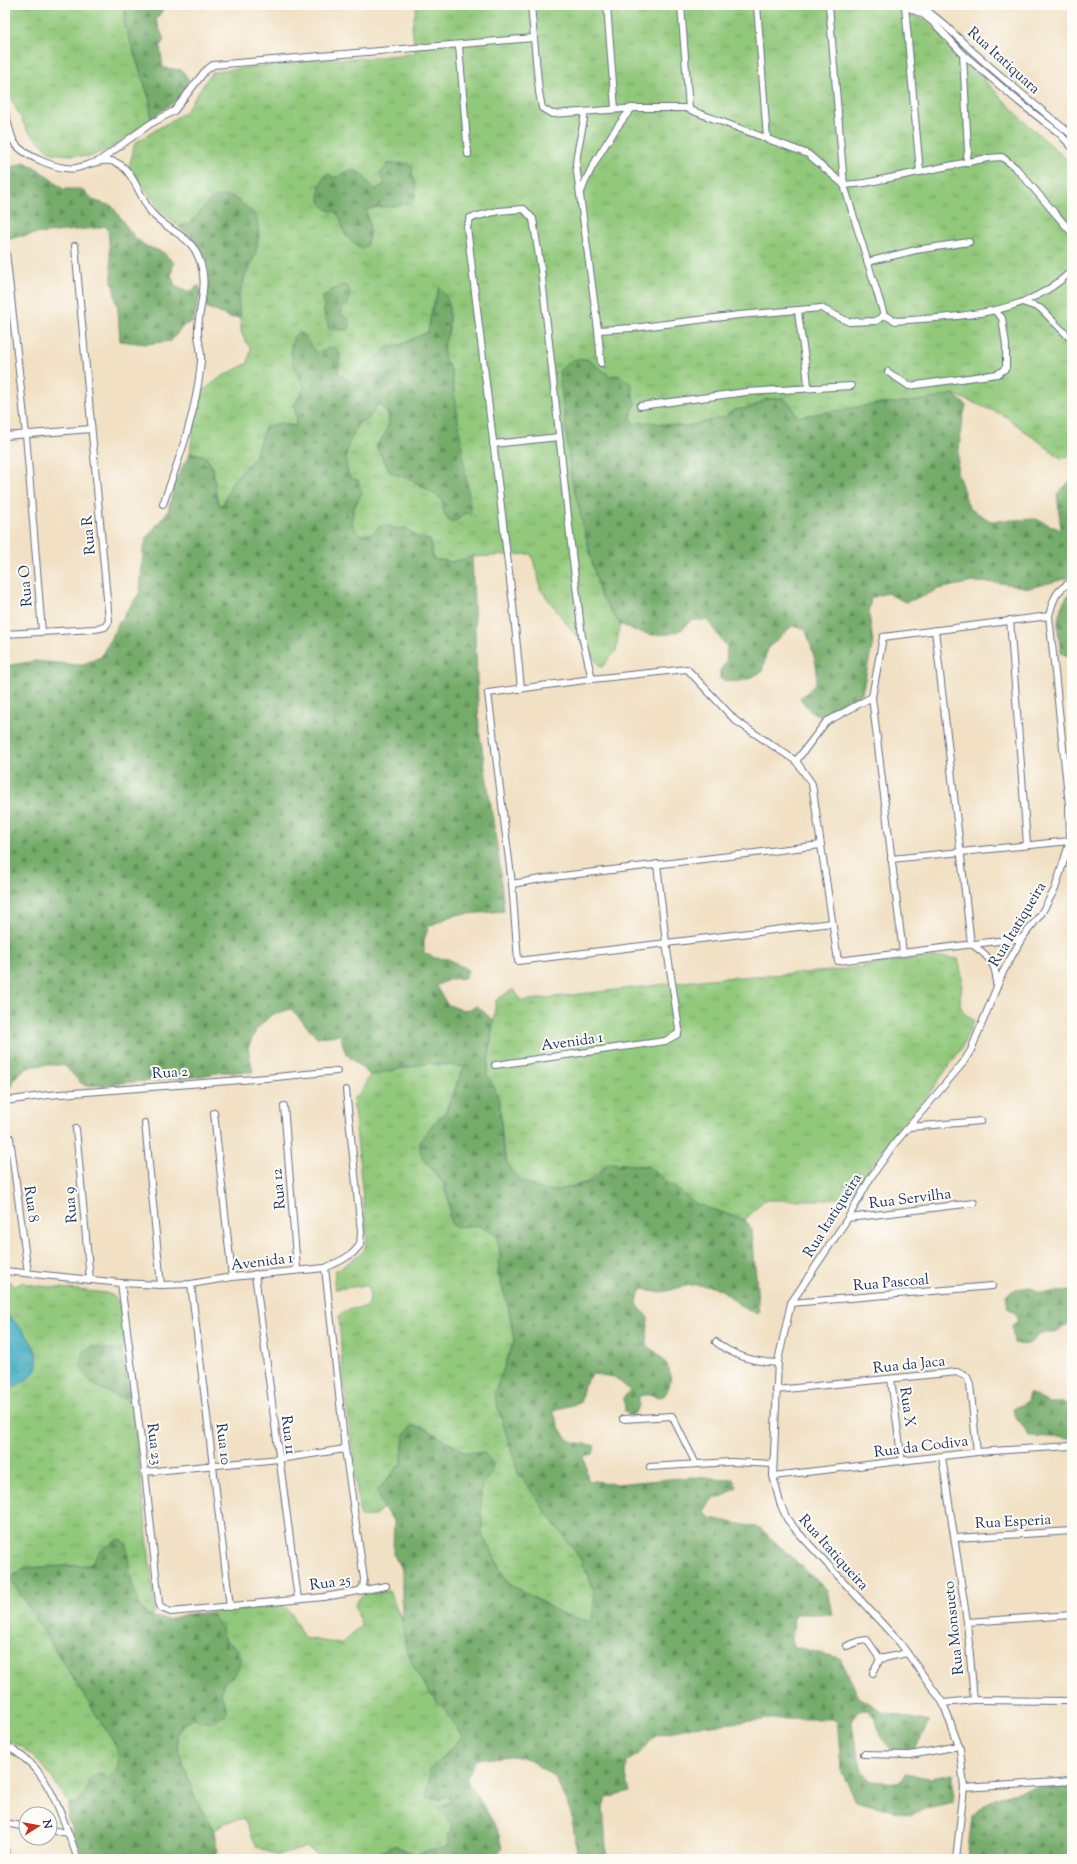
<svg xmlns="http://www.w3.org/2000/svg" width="1077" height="1864" font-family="'Sorts Mill Goudy',serif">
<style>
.grass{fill:url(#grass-tufts);stroke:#567c6c}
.forest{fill:url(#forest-firs);stroke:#486e64}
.water{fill:url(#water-ripples);stroke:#2e6d8f}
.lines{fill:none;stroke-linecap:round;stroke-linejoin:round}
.minor-casing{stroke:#666d81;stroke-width:8}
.minor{stroke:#fff;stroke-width:6}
.labels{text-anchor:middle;stroke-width:4;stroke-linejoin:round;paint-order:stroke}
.street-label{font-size:15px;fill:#1b2f5e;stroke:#fdfcf7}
</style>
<defs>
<pattern id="grass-tufts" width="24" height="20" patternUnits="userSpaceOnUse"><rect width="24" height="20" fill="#91c87a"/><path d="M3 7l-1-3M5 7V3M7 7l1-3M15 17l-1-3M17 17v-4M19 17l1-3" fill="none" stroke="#76a367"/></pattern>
<pattern id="forest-firs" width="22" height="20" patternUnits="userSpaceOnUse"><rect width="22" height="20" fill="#74ac6a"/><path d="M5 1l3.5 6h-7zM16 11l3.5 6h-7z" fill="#5e8c5a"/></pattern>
<pattern id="water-ripples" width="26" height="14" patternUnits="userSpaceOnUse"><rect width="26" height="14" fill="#40abc0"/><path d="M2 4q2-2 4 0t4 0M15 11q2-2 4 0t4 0" fill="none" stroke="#358c9f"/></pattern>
</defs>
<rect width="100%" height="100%" fill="#fdfcf7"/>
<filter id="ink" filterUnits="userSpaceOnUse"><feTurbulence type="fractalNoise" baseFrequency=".025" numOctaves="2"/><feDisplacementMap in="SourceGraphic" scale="8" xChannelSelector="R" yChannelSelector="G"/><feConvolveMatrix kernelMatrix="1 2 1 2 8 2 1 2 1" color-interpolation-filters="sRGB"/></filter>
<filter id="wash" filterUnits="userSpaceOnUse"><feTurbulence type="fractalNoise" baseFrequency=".012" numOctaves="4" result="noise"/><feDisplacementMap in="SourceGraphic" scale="16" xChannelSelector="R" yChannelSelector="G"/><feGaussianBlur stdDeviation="0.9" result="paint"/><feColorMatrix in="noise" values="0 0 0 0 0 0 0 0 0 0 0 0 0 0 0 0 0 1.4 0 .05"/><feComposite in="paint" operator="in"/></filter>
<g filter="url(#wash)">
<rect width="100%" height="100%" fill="#f1e0c3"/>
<g class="grass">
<polygon points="5,5 125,5 124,22 150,101 151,119 116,145 90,157 51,153 27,130 5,87"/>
<path d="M417,5h471l40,16 95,99 49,44v290l-10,5 -57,-43 -52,-22 -33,7 -43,3 -80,13 -6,-12 -8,-7 -16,1 -17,9 -16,2 -9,7 -41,10 -37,-5 -14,3 -2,-8 4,-13 -15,-28h-10l-23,-17 -16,117 15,58 24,77 10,13 -4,27 -15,17 -61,-79 -2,-15 -7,-20 -59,3 -20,5 -19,-3 -1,-11 -26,-20 -10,1 -10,-4 -7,2 -6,6 -12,2c-17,-14 -7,-26 1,-43 -4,-4 -9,-9 -12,-14 -11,-18 0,-40 9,-56l8,-1 11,-17c19,13 10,28 -2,42l15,27 20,6 31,20 1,11 20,4 7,-2 -19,-142 -6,-10 -2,-11 6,-20v-25l-10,-16 -8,25 -3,19 -28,13 -13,3 -37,34 -12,-9 2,-19 -11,-7 -6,5h-8l-10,34 -11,20 3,12 -2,9 -15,-4 -15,5 -11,30 -22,24 -9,23h-3l-3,-5 -4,-32 -9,-13 -14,-2 4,-32 10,-31 17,-13 27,-14 3,-14c-11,-15 -10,-16 -11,-34 0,-6 -2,-12 -1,-18 5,-26 27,-52 17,-80 -3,-6 -15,-13 -20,-18h-25l-20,24 -12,4 -16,-13 -34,-47 6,-24 50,-31 27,-40 101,-12 58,-2 44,-5 -3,-27z"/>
<path d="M946,957l12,2c1,6 4,13 4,19 1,20 -10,29 12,42l-13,29 -33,46 -39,46 -40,56 -29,3h-56l-19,20 -49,-16 -49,-38 -38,-3 -21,19 -39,10 -23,-8 -17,-15 -6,-23 -3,-43 -13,-28 9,-75 18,-11 7,12 188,-22 123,-8 71,-11z"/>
<path d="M429,1063l35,4 -19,45 -14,14 -9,31c19,24 28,31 28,64l14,6 12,-2 21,9 3,19 -2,21 11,35 5,32 -20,53 87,166 14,33 -3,29 -30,-8 -55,-32 -25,-49 -1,-48 9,-9 -6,-23 -20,-1 -41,-25 -19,8 -2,27 -25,29 6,17 -9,8 -14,1 -18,-154 -3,-47c7,-9 18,-7 28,-9 4,-7 3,-14 1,-21 -12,-1 -22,3 -33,3l-1,-8 1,-10c11,-5 18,-13 29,-20l3,-12 -14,-140 7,-6 10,-18z"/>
<path d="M5,1280l4,1 6,5 8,-4 8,3 75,8c4,1 8,3 11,6 7,8 10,42 5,51l-19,-1 -12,-3 23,48 18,9 23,205 -1,6 -5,2c-19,-16 -19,-48 -23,-72l-25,6 -11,15 -66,3 -10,7 -2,6 104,165c3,10 6,27 -7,32 -5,2 -14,1 -20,1 -2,12 -5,26 -20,24l-24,-35 -23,-21 -17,-8v-349c55,-18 30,-50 0,-77z"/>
<path d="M389,1591l13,29 4,28 24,46 17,18 15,25 -32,33 -3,27 12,2 10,-3 2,5 -14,7 9,8 6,10 -4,10 2,9 -7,3 -28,6 -20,-8 -32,13h-40l-16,-12 -29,9 -21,-9 -13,-29 -19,5 -11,8 -19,-33 -18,-53v-11l7,-11 10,-5 7,5 25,-17 -5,-11 2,-12 13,-9 -2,-28 -10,-6c-4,-14 -5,-22 -19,-27l77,-8 9,8 13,25 37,6 20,-19 -6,-21 8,-10z"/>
</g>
<g class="forest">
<polygon points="125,5 166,5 156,20 164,40 160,46 163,68 182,70 188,79 183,95 151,119 150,101 124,22"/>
<polygon points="24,162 38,169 63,189 81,189 95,201 112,206 135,238 146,246 163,252 174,263 171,274 175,286 187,292 192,291 195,287 199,286 201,292 193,322 184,325 171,341 146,344 120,341 118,310 112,281 108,229 105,226 96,228 35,234 5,239 5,179 10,168"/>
<path d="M408,163l5,5 -1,6 4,12 -1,13c-16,11 -31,5 -49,11 4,15 6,20 0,36l-5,3c-8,-5 -18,-13 -19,-23 -1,-6 -2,-9 -6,-14 -21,-2 -21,-27 -8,-39l4,4h5c16,-14 25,-4 35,10l5,2 8,-6 -5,-9 8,-10z"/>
<path d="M219,196h9l8,3 20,17 3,17 -4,22 -10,19 -7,24 2,19 -9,1 -25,-11c6,-42 5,-52 -27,-80l12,-4 20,-24z"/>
<polygon points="344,285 348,287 350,292 348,305 343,308 341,314 349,319 350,326 348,330 330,330 324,314 323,297 332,290"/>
<path d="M439,288l7,8 3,8v25l-6,20 2,11 6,10 20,142 -8,2 -5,6 -9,2 -6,-12 -1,-11 -31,-20 -20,-6 -15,-27c12,-14 21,-30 2,-42 -8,9 -3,15 -19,18 -10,19 -18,35 -9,56l8,2 4,13c-8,15 -18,28 -1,42l12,-2 6,-6 7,-2 10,4 10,-1 11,9 13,3 3,19 19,3 20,-5 7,172 20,130 5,52 -50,4 -25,11 -5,14v13l11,5 13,1 20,11 -2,8 -16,1 -14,7 11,18 17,7 13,-5 16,14 -6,55c31,40 -10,93 54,114 3,1 6,2 9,2 7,0 32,-6 39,-9 7,-4 14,-13 20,-19l38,3 49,38 49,16 7,10 7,83c-18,-2 -23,-13 -36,-22 -5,-4 -18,-5 -24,-6 -19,-2 -34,13 -55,4l-5,3 -2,12 11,14 -1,27c19,14 32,29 17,51l-6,1 -7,-3 -12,2v10l-5,8 -5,2 -4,-4 -1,-15 6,-7 -16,-13 -21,-3 -9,11 -4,18 -27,7c5,14 9,31 26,33 5,1 10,1 16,3l-2,8 -9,2 4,24 28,4 75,-7 42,2 4,8 -16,11h-8l-9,13 6,7 50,10 67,62 5,24h-38l-2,32 48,12 19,39 25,15 45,10 -15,29 -19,3 -15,-18 -4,-17 -9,-9 -10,1 -5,10 2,17 8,32 9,11 29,2 6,-9 24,4 23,-4v28l-22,5 -22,8 -53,-14 -15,-31 -3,-41 -1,-6 -4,-4h-63l-77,8 -37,8 -14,16 -15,11 -1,14 4,16 -24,6 -3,10 4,51h-29l-7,-46 -16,-36 -29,-19 -17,-2 -33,4 -10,19 31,49 5,20 -9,11h-123l-1,-3 26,-10 20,8 28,-6 6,-3 -1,-9 4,-10 -6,-10 -9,-8 14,-7 -2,-5 -10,3 -12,-2 3,-27 32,-33 -15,-25 -17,-18 -14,-22 -10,-24 -4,-28v-51l-9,-15 1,-33 -11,-13 -6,-17 25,-29 2,-27 8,-9 11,1 41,25 20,1 10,10 -4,13 -9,9 1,48 25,49 55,32 30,8 3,-29 -14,-33 -63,-87 -24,-79 20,-53 -5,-32 -11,-35 2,-21 -3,-19 -21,-9 -11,2 -12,-1 -3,-5v-16l-6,-21 -22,-27 -3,-13 12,-18 15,-14 18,-45 -35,-4 -59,12 -24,-21 -6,-19 -23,2 -26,-28 -20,6 -15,15 -8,18 5,24h-31l-27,5 -109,9 -6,-4 -15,-16c-14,-2 -39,-3 -49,11 -2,3 -4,8 -5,11l-6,-2v-420l30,-5 45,4 21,-8 17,-33 22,-32 3,-42 5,-14 20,-25 8,-32 14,-26 14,2 9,13 4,32 3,5h3l9,-23 22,-24 11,-30 15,-5 15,4 2,-9 -3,-12 11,-20c-11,-12 -21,-41 -7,-54l6,3 11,17c9,0 12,-5 20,-5l5,7 -2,19 12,9 38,-34 12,-3 28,-13 3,-19z"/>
<path d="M587,359l23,17h10l11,8 4,20 -4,13 3,8 5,-3h8l37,5 41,-10 9,-7 16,-2 17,-9 15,-1 9,7 6,12 80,-13 43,-3 33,-7 13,11 -5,23 -4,43 12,37 22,13 45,-2 25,11 -4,-36 15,-15v98l-43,11 -28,-5 -28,-1 -35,7 -16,8 -17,5 -18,-9 -16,5 -2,16 4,28 -11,51 -19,15 -20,9 -13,-6 -10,-13c6,-5 14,-10 16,-18 4,-10 -7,-41 -11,-51l-13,-3 -25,23 -5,23c-17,8 -24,13 -42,7v-9l6,-7 1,-16 -20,-27h-15l-11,10 -11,4 -17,1 -18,-4 -15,-7 -20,-29 -29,-119 -12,-105 13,-11z"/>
<path d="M1072,590v68l-11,-5c-4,-26 -7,-41 11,-63z"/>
<path d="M1030,1287l11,6 31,-2v32l-19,10h-12c-10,10 -13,14 -27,10l-2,-18 6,-4 -1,-6 -9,-7 -2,-13 10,-6z"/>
<polygon points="91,1346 103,1349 122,1350 132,1403 94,1385 80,1368 84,1351"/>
<path d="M1029,1393c6,2 13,7 18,9 10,3 13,-2 25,4v32l-43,-2 -8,-13 -6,-5 -2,-9 14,-7z"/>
<path d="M119,1539l4,1 3,4 6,40 10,26 7,6 19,4 18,-6 19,-1 9,3 7,12 3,12 15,10c5,17 -4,24 -16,33l-2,12 5,11v9c-13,6 -20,10 -32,3l-10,5 -7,11v11l18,53 19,33 4,21 -8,7h-126l-17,-41 2,-15c15,2 18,-12 20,-24l11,-6 8,6c12,-8 12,-20 8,-33l-104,-165 2,-6 10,-7 66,-3 11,-15z"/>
<polygon points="1069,1785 1072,1786 1072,1859 967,1859 972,1816 996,1797 1032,1788"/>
</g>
<path class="water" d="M5,1313c30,27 54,60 0,77z"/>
</g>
<g filter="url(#ink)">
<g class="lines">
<g class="minor-casing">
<g id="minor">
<polyline points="531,5 534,38"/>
<polyline points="607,5 615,109"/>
<polyline points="681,5 689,109"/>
<polyline points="757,5 767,139"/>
<polyline points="829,5 844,185 865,183 988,158 1002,157 1016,168 1072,233"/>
<polyline points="903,5 924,15 936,25 963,54 1019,102 1059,133 1072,147"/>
<path d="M918,5c24,14 40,34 60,51 31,28 62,53 94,79"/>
<polyline points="905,6 920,172"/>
<polyline points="459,46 468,154"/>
<polyline points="963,54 968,151 966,163"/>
<path d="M585,112c-2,18 -8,35 -9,53l22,165 35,-2 106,-13 82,-7 28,14 27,-1 8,-6"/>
<path d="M5,113c3,9 5,21 9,29 9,14 46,29 62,26 14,-3 27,-11 41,-5 16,7 23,35 34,49 13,17 37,22 46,42 13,27 3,47 1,74 -1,11 4,22 3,33 -4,49 -21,96 -38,143"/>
<path d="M99,161l51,-37 24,-13 31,-40 8,-6 321,-27 5,54 3,16 10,6 85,-6h48l123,46 36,31 40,130 12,6c60,-5 131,-4 176,-51"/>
<path d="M581,192c9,-26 34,-64 51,-84"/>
<polyline points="6,252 26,435 42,632"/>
<polyline points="867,262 916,250 969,242"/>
<polyline points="1025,303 1040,308 1072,340"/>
<path d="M798,310c2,26 9,51 10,78"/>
<polyline points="598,330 601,363"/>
<polyline points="888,372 909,386 998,374 1006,368 1006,345 1002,318 995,311"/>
<polyline points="640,406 746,392 851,386"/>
<polyline points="5,436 91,429"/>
<polyline points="493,444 559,437"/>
<polyline points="1010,620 1027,844"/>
<path d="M935,630l36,314c15,9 27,21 25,39"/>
<polyline points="5,634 95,629 105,627 109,621 75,246"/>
<polyline points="521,689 513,605 467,227 470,218 498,211 524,209 533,219 541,269 572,553 582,636 592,679 687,669 736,721 796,761 812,784 838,961 1022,938"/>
<polyline points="796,761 826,722 872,697"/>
<polyline points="821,845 553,877 512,884 518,961 832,923"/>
<polyline points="891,859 1070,841"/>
<polyline points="512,884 488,693 592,679"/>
<polyline points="903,953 872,697 883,637 1049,616"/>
<polyline points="495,1065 665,1041 678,1034 679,1029 666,943 657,864"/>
<polyline points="5,1101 48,1095 266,1078 337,1071"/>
<polyline points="284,1106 297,1269"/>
<polyline points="214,1113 232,1277"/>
<polyline points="145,1123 161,1285"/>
<polyline points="910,1127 981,1121"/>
<polyline points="76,1129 90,1280"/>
<polyline points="10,1138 28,1273"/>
<polyline points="848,1218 974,1203"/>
<polyline points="5,1271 121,1283 161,1285 191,1284 232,1277 325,1268 342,1260 353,1253 360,1245 361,1231 346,1090"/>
<polyline points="255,1274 298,1599"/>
<polyline points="121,1283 145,1472 159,1603 161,1608 171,1612 324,1597 359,1591 363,1587 364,1579 345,1449 325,1268"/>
<polyline points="191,1284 230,1607"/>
<polyline points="791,1303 992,1286"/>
<path d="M716,1342c17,14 40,20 62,21"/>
<polyline points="891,1379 902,1462"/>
<polyline points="776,1390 957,1372 967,1377 970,1384 977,1452"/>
<polyline points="623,1419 672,1416 696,1464"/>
<polyline points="942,1457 967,1622 974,1700 1072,1701"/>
<polyline points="650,1467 731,1462 773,1464"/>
<polyline points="145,1472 279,1459 345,1449"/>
<polyline points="773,1476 977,1452 1072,1446"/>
<polyline points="955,1538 1072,1531"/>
<polyline points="359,1591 386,1586"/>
<polyline points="967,1622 1072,1615"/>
<polyline points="847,1646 860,1641 867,1640 880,1659 907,1653"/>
<polyline points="873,1673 880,1659"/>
<polyline points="943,1703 974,1700"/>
<path d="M5,1745c12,7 22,14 31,24 20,24 31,62 42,90"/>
<polyline points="864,1754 910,1755 959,1746"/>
<polyline points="964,1788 1072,1781"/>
<polyline points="5,1823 26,1827"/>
<polyline points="50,1830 68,1833"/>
<polyline points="5,1849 7,1859"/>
<path d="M956,1859l8,-71 -4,-39 -17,-46 -43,-60 -104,-113 -9,-11 -7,-16 -7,-27 5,-115 13,-58 57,-85 23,-41 24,-34 68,-80 8,-13 32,-78 19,-34 19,-24 14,-25 15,-48 -1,-36 -20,-189c4,-16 7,-27 23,-34"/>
</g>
</g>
<use href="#minor" class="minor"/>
</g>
</g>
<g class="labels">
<g class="street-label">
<text transform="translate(1004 60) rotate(42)" y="5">Rua Itatiquara</text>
<text transform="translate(88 535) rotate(-95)" y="5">Rua R</text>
<text transform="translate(25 586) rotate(-94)" y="5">Rua O</text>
<text transform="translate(1017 924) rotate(-59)" y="5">Rua Itatiqueira</text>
<text transform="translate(572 1041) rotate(-8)" y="5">Avenida 1</text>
<text transform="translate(170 1072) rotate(-4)" y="5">Rua 2</text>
<text transform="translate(278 1189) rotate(-95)" y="5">Rua 12</text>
<text transform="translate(910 1198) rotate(-7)" y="5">Rua Servilha</text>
<text transform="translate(32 1204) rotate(82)" y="5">Rua 8</text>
<text transform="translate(70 1205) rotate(-95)" y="5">Rua 9</text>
<text transform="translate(832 1215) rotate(-58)" y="5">Rua Itatiqueira</text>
<text transform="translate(262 1261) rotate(-7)" y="5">Avenida 1</text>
<text transform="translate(891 1282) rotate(-5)" y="5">Rua Pascoal</text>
<text transform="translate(909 1364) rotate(-6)" y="5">Rua da Jaca</text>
<text transform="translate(908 1407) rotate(82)" y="5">Rua X</text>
<text transform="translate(289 1435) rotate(83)" y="5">Rua 11</text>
<text transform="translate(155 1444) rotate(83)" y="5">Rua 23</text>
<text transform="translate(224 1444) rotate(83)" y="5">Rua 10</text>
<text transform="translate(921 1446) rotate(-7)" y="5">Rua da Codiva</text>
<text transform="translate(1013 1521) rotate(-3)" y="5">Rua Esperia</text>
<text transform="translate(834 1552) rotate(48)" y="5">Rua Itatiqueira</text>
<text transform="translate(330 1582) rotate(-8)" y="5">Rua 25</text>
<text transform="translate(953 1628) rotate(-96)" y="5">Rua Monsueto</text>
</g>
</g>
<rect width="1077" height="1864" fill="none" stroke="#fdfcf7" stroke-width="20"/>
<g transform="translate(38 1826) rotate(79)"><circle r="19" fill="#fdfcf7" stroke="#a3aaba"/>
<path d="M0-3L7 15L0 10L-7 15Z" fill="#c8321e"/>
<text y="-6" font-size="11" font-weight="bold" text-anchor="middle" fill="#1b2f5e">N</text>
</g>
</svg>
